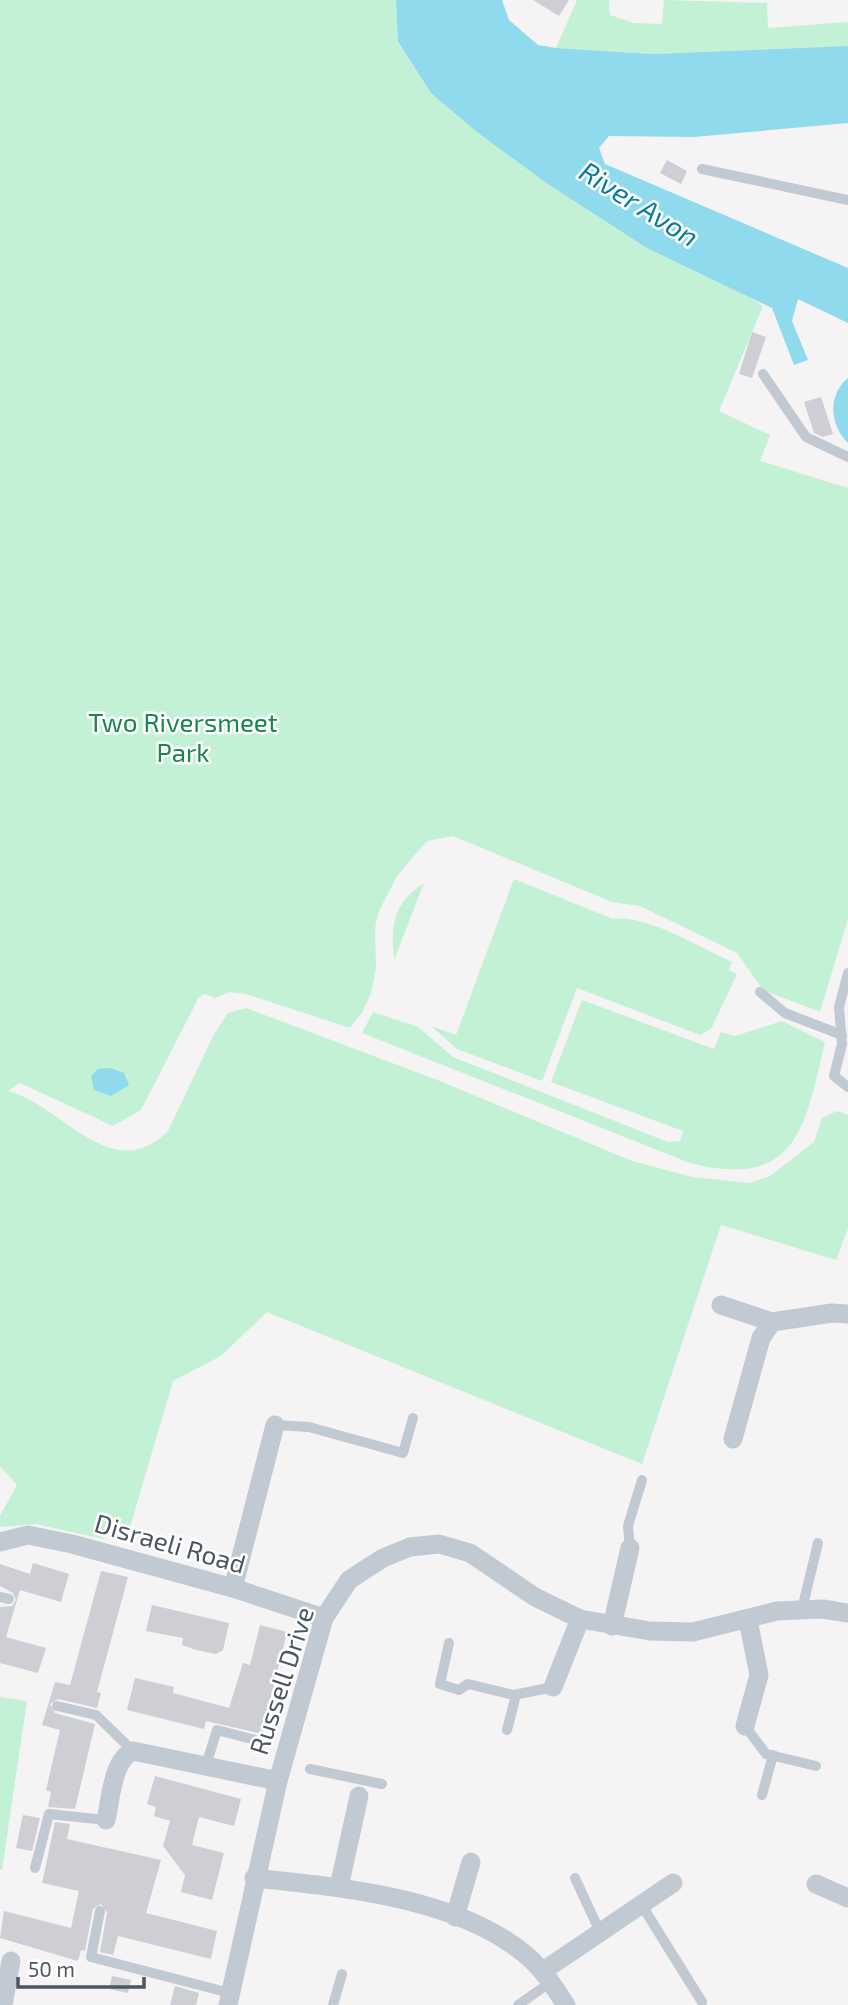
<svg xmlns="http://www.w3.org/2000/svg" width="848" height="2005" font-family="'Exo 2',sans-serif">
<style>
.green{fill:#c3f1d5}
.water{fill:#90daee}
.building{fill:#cdcfd5}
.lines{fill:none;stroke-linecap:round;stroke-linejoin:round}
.service{stroke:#c1cad2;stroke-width:10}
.minor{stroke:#c1cad2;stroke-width:19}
.labels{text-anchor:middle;stroke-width:5;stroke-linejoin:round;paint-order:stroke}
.park-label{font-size:26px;fill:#17864f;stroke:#fff}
.street-label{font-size:26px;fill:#4a5661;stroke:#fff}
.water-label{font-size:28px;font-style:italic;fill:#0c7c9b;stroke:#fff}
</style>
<rect width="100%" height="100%" fill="#f5f3f3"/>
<g class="green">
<path d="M0,0h396l2,43 33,50 332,213 -44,105 51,24 -10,26 88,27v431l-28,93 -57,-22 -26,-37 -97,-47 -28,-4 -159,-66 -26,5 -30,35 -19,37 -3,16 1,40 -5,24 -8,18 -13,17 -104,-34 -17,-2 -14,6 -10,-4 -6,3 -58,113 -28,16 -93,-43 -12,8c56,15 103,96 160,40l46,-97 14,-21 18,-5 194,73 192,80 60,16 58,6 20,-7 44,-34 8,-24 15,-7 11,4v113l-12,32 -115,-35 -79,239 -375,-152 -46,44 -48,25 -45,153 -21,-4 -4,9 -67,-15 -36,3v-11l17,-31 -17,-19z"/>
<polygon points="577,0 609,0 610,15 634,23 662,24 664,0 767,3 768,28 848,22 848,46 653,54 556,48"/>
<path d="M514,879l99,40c33,-5 88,29 119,43l-3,8 8,4 -26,55 -11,6 -123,-47 -35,93 -85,-32 -26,-23 25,9z"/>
<path d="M424,883l-30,77c-3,-34 -2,-56 30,-77z"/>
<path d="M582,1000l132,49 7,-17 14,4 47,-15 43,21c-20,87 -29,148 -135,121l-328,-130 11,-21 45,15 35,30 215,85 12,-1 3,-10 -132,-49z"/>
<polygon points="0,1697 27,1701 2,1870 0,1870"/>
</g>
<g class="water">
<polygon points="396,0 502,0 509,20 538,45 556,48 653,54 848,46 848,123 694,137 609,136 599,148 605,164 848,268 848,323 798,299 792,321 808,360 794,365 772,308 647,248 548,184 477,132 431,93 398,42"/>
<path d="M848,378v65c-18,-17 -21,-48 0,-65z"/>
<polygon points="111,1068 124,1073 129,1085 111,1096 94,1090 91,1076 98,1069"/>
</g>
<g class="building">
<polygon points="533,0 569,0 559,16"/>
<polygon points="667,160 687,171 681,184 660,173"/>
<polygon points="752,332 766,337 752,378 739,374"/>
<polygon points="821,397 833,434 823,437 814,433 804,402"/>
<polygon points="33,1563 69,1574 61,1602 20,1590 6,1637 46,1648 38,1673 0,1663 0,1607 12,1606 16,1600 13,1593 0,1586 0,1564 30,1574"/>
<polygon points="101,1571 128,1577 97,1692 101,1693 97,1708 58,1699 50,1704 55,1713 95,1724 75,1809 48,1807 51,1792 46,1790 60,1730 42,1725 55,1682 70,1685"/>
<polygon points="152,1605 229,1623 223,1650 216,1654 196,1650 182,1645 183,1638 146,1631"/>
<polygon points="260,1625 287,1632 262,1734 206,1721 204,1729 127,1710 135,1678 174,1687 173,1693 229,1708 243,1663 250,1665"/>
<polygon points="155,1776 241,1799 234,1826 199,1817 192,1845 224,1853 212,1900 181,1892 185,1875 163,1846 170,1821 154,1816 156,1807 147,1804"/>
<polygon points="23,1815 40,1818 32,1851 16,1848"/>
<polygon points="55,1822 70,1824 67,1839 161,1860 146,1913 217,1931 211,1959 118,1936 113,1955 100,1952 107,1912 101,1904 93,1909 85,1951 81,1950 78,1961 0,1938 4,1911 71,1928 79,1891 42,1883"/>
<polygon points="112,1976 131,1980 128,1993 109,1989"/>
<polygon points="175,1986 199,1993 196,2005 170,2005"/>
</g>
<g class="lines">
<g class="service">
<polyline points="702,169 848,200"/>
<polyline points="763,374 806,437 848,457"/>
<polyline points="848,973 839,1007 842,1044 834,1076 848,1087"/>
<polyline points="760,992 785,1013 842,1035"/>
<polyline points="275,1425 309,1427 403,1453 413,1418"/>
<polyline points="630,1548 628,1526 642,1480"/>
<polyline points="0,1597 9,1599"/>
<polyline points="802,1609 818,1543"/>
<polyline points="449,1643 440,1684 459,1690 468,1684 514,1695 553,1687"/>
<polyline points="57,1706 96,1715 133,1751"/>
<polyline points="745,1726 766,1754 816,1766"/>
<polyline points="507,1730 516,1695"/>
<polyline points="206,1765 217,1730 255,1740"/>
<polyline points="310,1769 382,1784"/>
<polyline points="762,1795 773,1755"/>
<polyline points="35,1868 49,1814 106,1820"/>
<polyline points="575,1878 600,1932"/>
<polyline points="641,1904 702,2002"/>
<polyline points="100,1911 91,1957 230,1993"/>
<polyline points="333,2005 342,1974"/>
<polyline points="518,2005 551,1982"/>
</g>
<g class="minor">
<polyline points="721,1305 772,1322"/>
<polyline points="733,1439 761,1338 772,1322 832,1313 848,1314"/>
<polyline points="0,1542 28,1535 72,1544 233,1588 324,1618"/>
<polyline points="233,1588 275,1425"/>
<polyline points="612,1626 630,1548"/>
<polyline points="553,1687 580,1619"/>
<polyline points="745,1726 759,1675 748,1620"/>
<path d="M106,1820c5,-21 6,-60 27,-69l145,30"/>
<path d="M254,1878c86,9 203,19 272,77 17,14 28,32 40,50"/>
<polyline points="816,1884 848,1898"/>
<polyline points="339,1887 359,1796"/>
<polyline points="455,1917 471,1862"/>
<polyline points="543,1971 673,1883"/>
<polyline points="3,2005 11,1961"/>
<polyline points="228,2005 278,1781 324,1618 349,1580 383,1558 410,1547 439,1544 470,1553 535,1597 580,1619 650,1631 693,1632 777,1611 823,1609 848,1613"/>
</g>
</g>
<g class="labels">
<g class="park-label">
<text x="183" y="732">Two Riversmeet<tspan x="183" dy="30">Park</tspan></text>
</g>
<g class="street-label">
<text transform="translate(170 1544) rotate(16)" y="9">Disraeli Road</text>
<text transform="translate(282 1681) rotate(-72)" y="9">Russell Drive</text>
</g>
<g class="water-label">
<text transform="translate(639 204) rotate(32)" y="10">River Avon</text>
</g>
</g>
<path d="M18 1977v10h126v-10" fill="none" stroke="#4a5661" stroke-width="3.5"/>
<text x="28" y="1977" font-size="21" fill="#4a5661" stroke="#ffffff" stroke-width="5" paint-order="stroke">50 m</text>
</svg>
